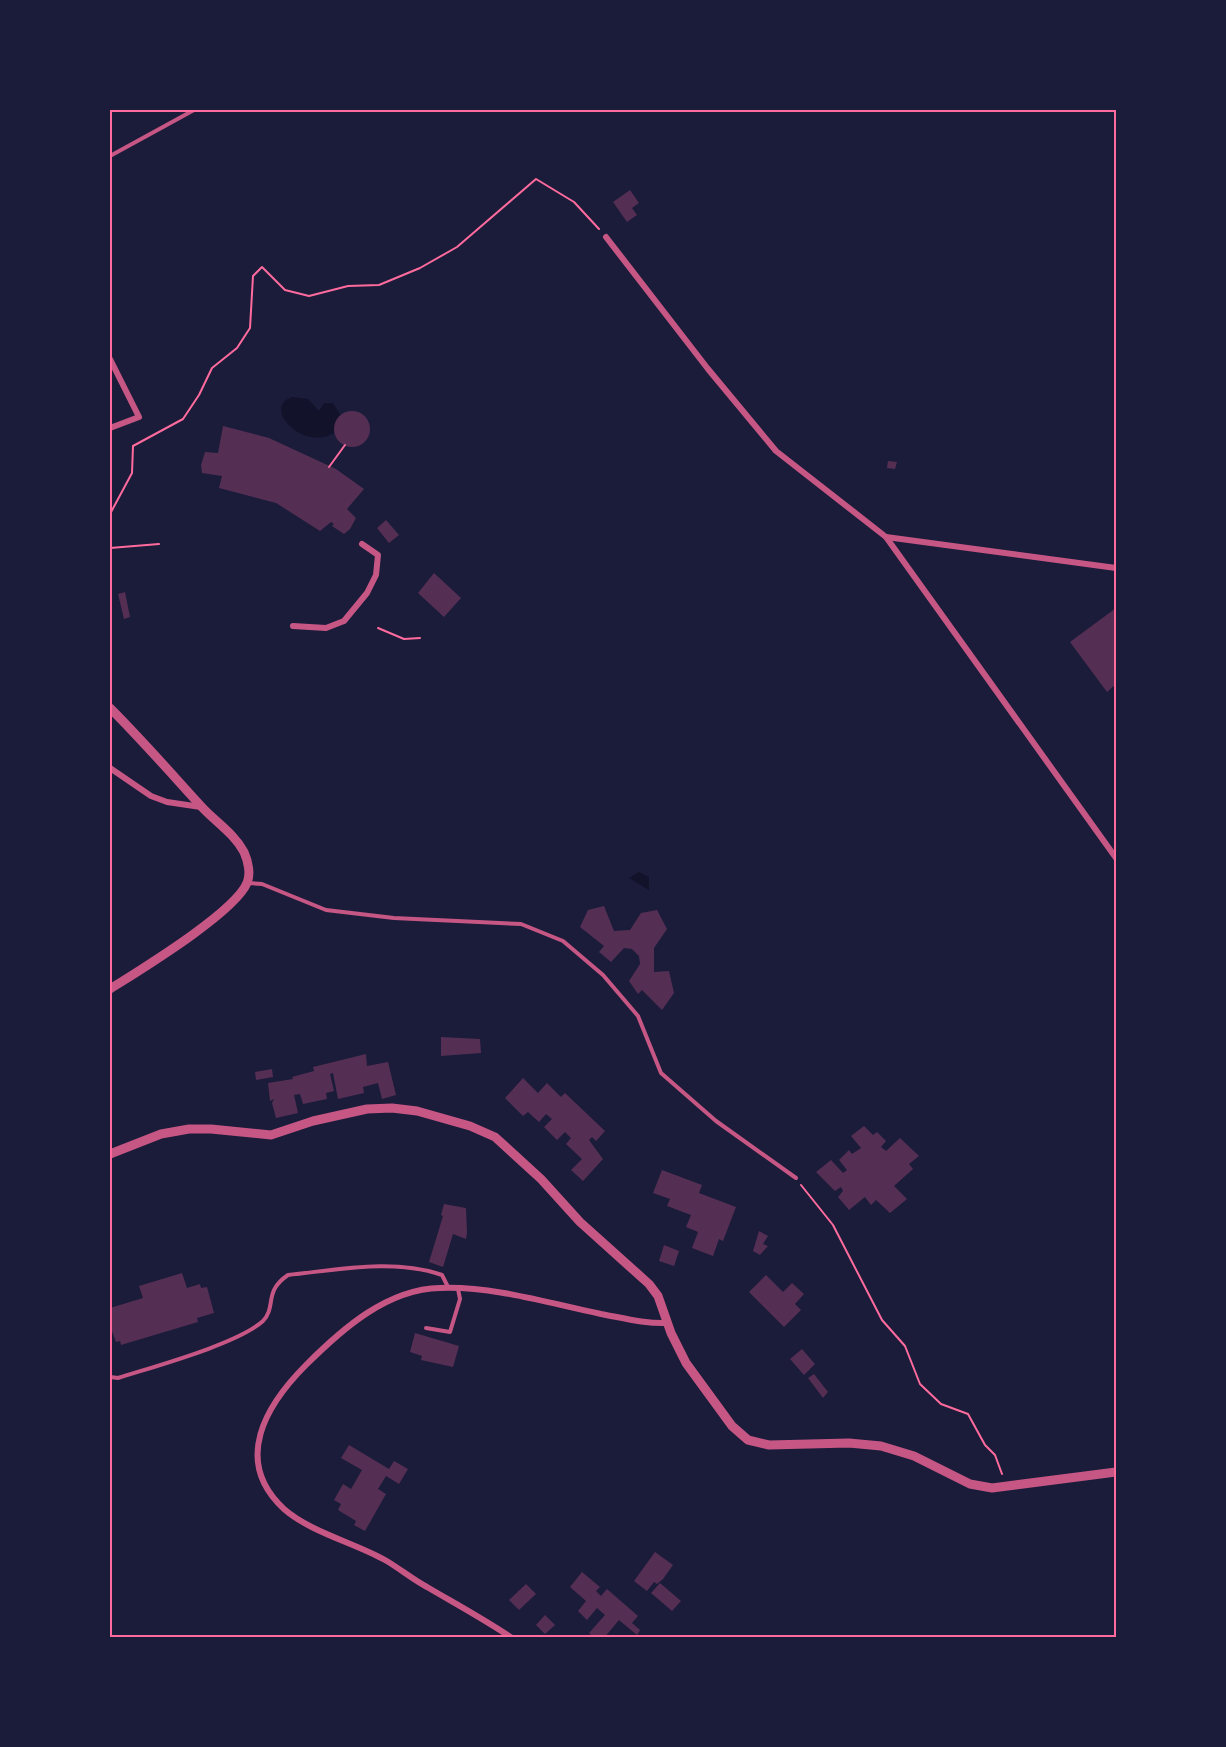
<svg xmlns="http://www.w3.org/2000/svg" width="1226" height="1747" font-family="'Roboto Condensed',sans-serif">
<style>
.water{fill:#12122b}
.building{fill:#542f53}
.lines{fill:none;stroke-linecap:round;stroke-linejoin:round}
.path{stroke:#ff6b9d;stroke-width:2}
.service{stroke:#c65784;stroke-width:4}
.minor{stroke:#c65784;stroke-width:6}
.tertiary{stroke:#c65784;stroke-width:9}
.neatline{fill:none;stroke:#ff6b9d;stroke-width:2}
</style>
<rect width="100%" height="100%" fill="#1b1b3a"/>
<g class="water">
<path d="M292,397l16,2 11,12 5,-8h9l8,13 -3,14c-31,26 -78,-22 -46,-33z"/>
<polygon points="639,872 649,877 649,890 629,878"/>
</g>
<g class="building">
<polygon points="630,190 639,203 632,208 637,215 627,222 613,202"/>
<circle cx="352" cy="429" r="18"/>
<polygon points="223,426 269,438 336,469 364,489 347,509 356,518 350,529 344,534 332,526 334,524 331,522 320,531 276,503 219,488 222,476 202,473 201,465 205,452 218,453"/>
<polygon points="888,461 897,462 895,469 887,468"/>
<polygon points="386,520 399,535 389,543 377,528"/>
<polygon points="434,573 461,598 444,617 418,593"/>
<polygon points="125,592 130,617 124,619 118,594"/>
<polygon points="1116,608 1116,684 1107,692 1070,642"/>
<polygon points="604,906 614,931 630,930 641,913 657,910 667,929 654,948 654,972 669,971 674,993 662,1010 642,990 638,994 629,981 640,964 639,956 632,949 624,948 611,962 599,952 604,946 580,927 588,910"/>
<polygon points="441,1037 480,1039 481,1053 441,1056"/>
<polygon points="366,1054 367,1066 388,1062 396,1095 382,1099 378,1083 363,1087 364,1093 338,1099 333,1073 330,1074 334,1091 326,1093 327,1099 303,1104 300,1094 294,1095 298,1113 276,1118 272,1103 274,1099 270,1101 268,1083 293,1079 292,1077 314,1071 313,1067"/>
<polygon points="272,1069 273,1077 256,1080 255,1072"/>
<polygon points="523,1078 538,1093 547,1083 561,1097 565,1093 605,1131 596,1141 592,1137 589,1140 603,1159 583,1181 571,1170 582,1159 566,1144 571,1138 565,1132 557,1140 544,1127 552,1119 546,1114 539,1122 528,1112 523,1116 505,1098"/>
<polygon points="864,1126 873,1135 877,1132 886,1141 881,1147 886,1151 900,1138 919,1156 909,1164 913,1169 894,1186 907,1199 890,1213 876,1200 871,1205 865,1197 849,1210 838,1197 843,1191 841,1187 835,1191 816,1172 831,1160 843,1173 847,1170 839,1160 849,1150 852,1154 861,1148 851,1136"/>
<polygon points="662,1170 702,1185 699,1193 736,1207 723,1241 719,1239 713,1256 692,1248 698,1232 686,1227 691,1215 667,1206 670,1199 653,1193"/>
<polygon points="444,1204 466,1208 467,1233 466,1239 453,1234 443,1267 429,1262 443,1216 441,1215"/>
<polygon points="759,1231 768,1236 763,1244 768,1246 760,1255 753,1251"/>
<polygon points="664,1245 679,1251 674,1266 659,1261"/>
<polygon points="182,1273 187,1288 200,1284 201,1288 207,1287 214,1313 197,1318 198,1322 121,1345 120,1341 116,1342 110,1326 110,1308 143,1298 139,1286"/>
<polygon points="766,1275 783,1292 792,1283 804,1294 795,1304 801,1310 784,1327 749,1292"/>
<polygon points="415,1333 459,1346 453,1367 421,1360 422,1356 410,1352"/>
<polygon points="802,1349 815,1364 804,1375 790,1359"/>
<polygon points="814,1374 828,1392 823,1398 808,1378"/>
<polygon points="349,1445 389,1469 394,1461 408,1469 399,1484 386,1476 378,1489 386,1494 365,1531 354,1525 356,1521 338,1510 341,1504 334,1500 343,1484 351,1489 362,1470 341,1458"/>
<polygon points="655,1552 673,1565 663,1579 657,1584 654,1582 647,1591 634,1581"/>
<polygon points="582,1572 600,1587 596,1591 601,1596 607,1589 638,1616 632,1623 640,1630 637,1635 619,1620 604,1638 594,1638 589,1633 605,1615 597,1608 587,1620 578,1611 586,1601 570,1587"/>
<polygon points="660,1583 681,1601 672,1611 651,1593"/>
<polygon points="526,1584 536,1594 519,1610 509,1600"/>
<polygon points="545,1615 555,1625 545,1634 536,1625"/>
</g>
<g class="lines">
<g class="path">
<polyline points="329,467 345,445"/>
<polyline points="110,514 132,473 133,446 183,419 199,395 212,368 237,348 250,328 253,276 262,267 285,290 309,296 348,286 379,285 420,268 457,247 536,179 574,202 599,229"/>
<polyline points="110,548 159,544"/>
<polyline points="378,628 404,639 420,638"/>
<polyline points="801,1185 833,1225 882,1320 905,1346 920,1384 941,1404 968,1414 985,1445 995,1455 1002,1474"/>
</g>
<g class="service">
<polyline points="110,156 194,110"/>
<polyline points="248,883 262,884 326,910 394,918 521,924 563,941 603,975 638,1016 661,1073 716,1121 796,1178"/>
<polyline points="426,1328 450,1332 460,1299 458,1289"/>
<path d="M110,1377l8,1c34,-11 120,-34 145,-57 14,-15 0,-29 25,-46 49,-5 106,-17 154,0l6,12"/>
</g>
<g class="minor">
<polyline points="606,237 708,369 776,451 886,537 1116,858"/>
<polyline points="110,359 139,417 110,428"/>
<polyline points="886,537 1116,568"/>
<polyline points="293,626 326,628 344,621 367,593 376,575 378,555 362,544"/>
<polyline points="110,768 151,796 167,802 201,807"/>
<path d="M512,1638c-28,-19 -56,-34 -85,-51 -15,-8 -28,-19 -42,-27 -30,-17 -75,-28 -101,-51 -52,-48 -18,-104 22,-144 36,-36 81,-76 134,-77 54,-2 108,15 161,26 22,4 44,10 67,9"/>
</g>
<g class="tertiary">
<path d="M110,708c31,31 60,64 90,97 14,16 34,28 44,47 4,9 7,22 3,31 -13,30 -107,87 -137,106"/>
<polyline points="110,1154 161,1134 189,1129 211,1129 271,1135 313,1121 367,1109 392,1108 417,1111 470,1126 495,1137 541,1179 580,1222 649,1284 658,1296 671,1333 686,1363 732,1426 748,1440 769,1445 849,1443 881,1446 914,1456 970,1484 992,1488 1116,1472"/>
</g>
</g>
<rect width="1226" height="1747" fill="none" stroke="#1b1b3a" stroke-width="222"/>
<rect x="111" y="111" width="1004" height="1525" class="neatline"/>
</svg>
